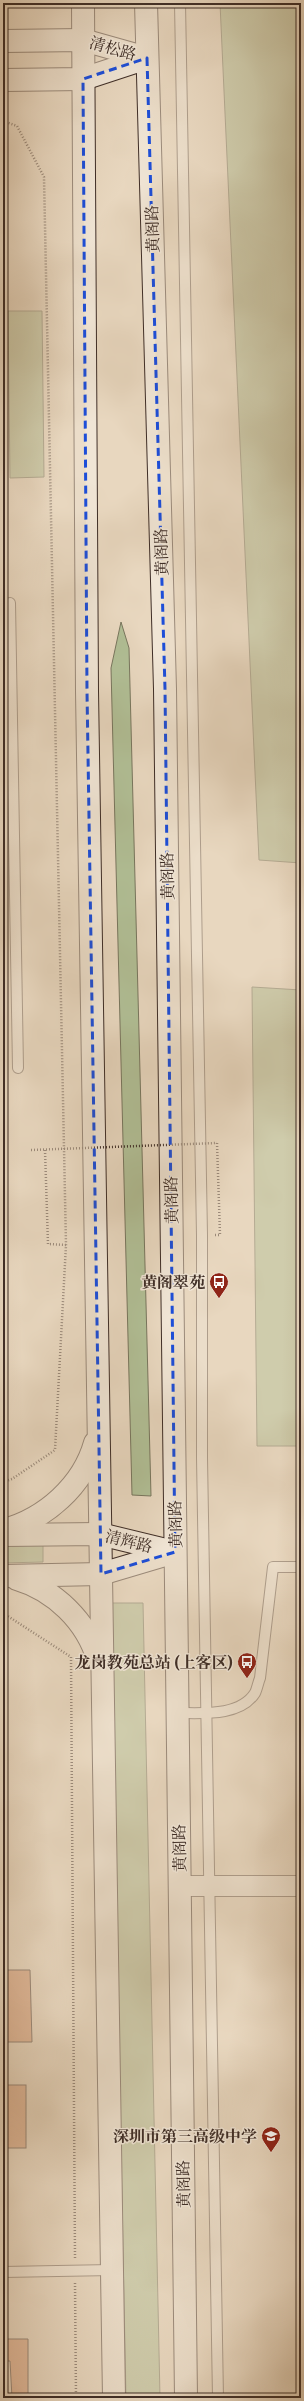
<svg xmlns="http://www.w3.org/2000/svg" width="304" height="2401" font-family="'Gentium Book Plus','Noto Serif SC',serif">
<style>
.green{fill:#b1bf96;stroke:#78765e}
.building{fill:#d8956d;stroke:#3f2e27}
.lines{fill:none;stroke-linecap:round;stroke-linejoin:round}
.lane-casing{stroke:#69584d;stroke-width:12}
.street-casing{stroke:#69584d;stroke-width:22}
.secondary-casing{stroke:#3f2e27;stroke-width:24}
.path{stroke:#3f2e27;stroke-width:2.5;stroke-dasharray:1 2;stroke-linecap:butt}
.lane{stroke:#f0e5d5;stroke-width:10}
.street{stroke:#f0e5d5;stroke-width:20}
.secondary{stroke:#f0e5d5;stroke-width:22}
.path-bridge{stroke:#3f2e27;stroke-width:2.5;stroke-dasharray:1 2;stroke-linecap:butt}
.marked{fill:none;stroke:#1d4ed8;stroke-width:3;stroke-dasharray:8 5;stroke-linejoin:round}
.labels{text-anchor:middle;stroke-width:3;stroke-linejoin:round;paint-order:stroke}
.street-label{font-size:16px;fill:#3f2e27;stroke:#f0e5d5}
.poi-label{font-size:16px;font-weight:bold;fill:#3f2e27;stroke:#f0e5d5;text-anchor:end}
</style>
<rect width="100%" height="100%" fill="#e8d7bf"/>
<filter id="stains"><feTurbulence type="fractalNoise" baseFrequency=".005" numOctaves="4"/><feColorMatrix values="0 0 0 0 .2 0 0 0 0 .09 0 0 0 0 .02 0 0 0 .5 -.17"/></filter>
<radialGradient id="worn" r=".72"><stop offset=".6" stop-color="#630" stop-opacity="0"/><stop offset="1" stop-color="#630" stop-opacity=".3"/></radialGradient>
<g class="green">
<polygon points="220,3 301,3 301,863 259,860"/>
<polygon points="8,311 42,311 44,477 10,478"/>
<polygon points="121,622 129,648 151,1496 132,1495 111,668"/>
<polygon points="252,987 301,990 301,1446 257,1446"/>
<polygon points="43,1542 43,1562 3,1563 3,1543"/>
<polygon points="110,1603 143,1603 160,2398 126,2398"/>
<polygon points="301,2036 301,2207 299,2060"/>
<polygon points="301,2394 301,2398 271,2398 271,2395"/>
</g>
<g class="building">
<polygon points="3,1970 30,1970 32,2042 3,2042"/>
<rect x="3" y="2085" width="23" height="63"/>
<polygon points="3,2339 28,2339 28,2398 12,2398 10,2361 3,2361"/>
</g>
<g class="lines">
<g class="lane-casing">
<g id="lane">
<polyline points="180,3 202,1235 202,1458 218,2398"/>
<polyline points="10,603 18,1068"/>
<path d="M177,1713c24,0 63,4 78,-20 2,-4 3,-10 5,-15l13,-111h28"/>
<polyline points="3,2272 112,2270"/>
</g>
</g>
<g class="street-casing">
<polyline id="street" points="180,1886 301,1886"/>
</g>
<g class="secondary-casing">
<g id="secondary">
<polyline points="83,3 87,691 114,2398"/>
<polyline points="146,3 165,689 186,2398"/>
<polyline points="3,41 83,40 147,58"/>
<polyline points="3,80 83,79 147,58"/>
<path d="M4,1530c41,-11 79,-44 91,-87"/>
<polyline points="3,1535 100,1534 174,1552"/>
<polyline points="3,1576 101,1574 175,1552"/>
<path d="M17,1579c37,11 70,42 81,81"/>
</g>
</g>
<g class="path">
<polyline points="3,121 17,126 44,177 66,1245 55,1450 12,1479 3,1482"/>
<polyline points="45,1150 48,1244 66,1245"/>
<polyline points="215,1235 220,1235 217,1143"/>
<polyline points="3,1613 71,1657 75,2258"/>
<polyline points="75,2283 76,2398"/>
</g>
<use href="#lane" class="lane"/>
<use href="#street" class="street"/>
<use href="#secondary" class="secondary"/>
<polyline class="path-bridge" points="31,1150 217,1143"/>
</g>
<path d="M0 0H304V2401H0ZM147,58l18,631 10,863 -74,22 -14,-883 -4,-612z" fill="#e8d7bf" fill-opacity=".55" fill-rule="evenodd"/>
<path class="marked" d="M147,58l18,631 10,863 -74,22 -14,-883 -4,-612z"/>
<defs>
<g id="bus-pin" transform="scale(1)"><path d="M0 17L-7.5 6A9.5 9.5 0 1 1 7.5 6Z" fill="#8f2418" stroke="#f0e5d5"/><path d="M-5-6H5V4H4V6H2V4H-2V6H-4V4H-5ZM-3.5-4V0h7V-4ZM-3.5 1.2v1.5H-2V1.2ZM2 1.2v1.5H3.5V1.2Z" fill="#fff"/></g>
<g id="school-pin" transform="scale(1)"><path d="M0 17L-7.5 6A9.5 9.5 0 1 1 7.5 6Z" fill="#8f2418" stroke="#f0e5d5"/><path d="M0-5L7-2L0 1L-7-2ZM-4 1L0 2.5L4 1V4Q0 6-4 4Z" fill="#fff"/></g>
</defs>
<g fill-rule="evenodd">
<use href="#bus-pin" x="219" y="1282"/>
<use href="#bus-pin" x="247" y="1662"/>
<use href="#school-pin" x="271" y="2136"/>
</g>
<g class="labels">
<g class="street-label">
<text transform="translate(113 48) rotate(16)" y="6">清松路</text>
<text transform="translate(152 229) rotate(-92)" y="6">黄阁路</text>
<text transform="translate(161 552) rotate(-92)" y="6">黄阁路</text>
<text transform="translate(167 876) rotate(-91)" y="6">黄阁路</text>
<text transform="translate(171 1200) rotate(-91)" y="6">黄阁路</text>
<text transform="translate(175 1524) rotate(-91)" y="6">黄阁路</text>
<text transform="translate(129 1541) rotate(14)" y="6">清辉路</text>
<text transform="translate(179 1848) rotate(-91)" y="6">黄阁路</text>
<text transform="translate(183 2184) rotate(-91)" y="6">黄阁路</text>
</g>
<g class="poi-label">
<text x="205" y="1288">黄阁翠苑</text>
<text x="233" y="1668">龙岗教苑总站 (上客区)</text>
<text x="257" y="2142">深圳市第三高级中学</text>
</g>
</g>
<rect width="304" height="2401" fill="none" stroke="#e8d7bf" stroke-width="16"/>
<rect x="4" y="4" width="296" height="2393" fill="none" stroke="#3f2e27" stroke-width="2"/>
<rect x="8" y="8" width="288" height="2385" fill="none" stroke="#3f2e27"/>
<rect width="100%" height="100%" filter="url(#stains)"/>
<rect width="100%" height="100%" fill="url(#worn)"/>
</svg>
